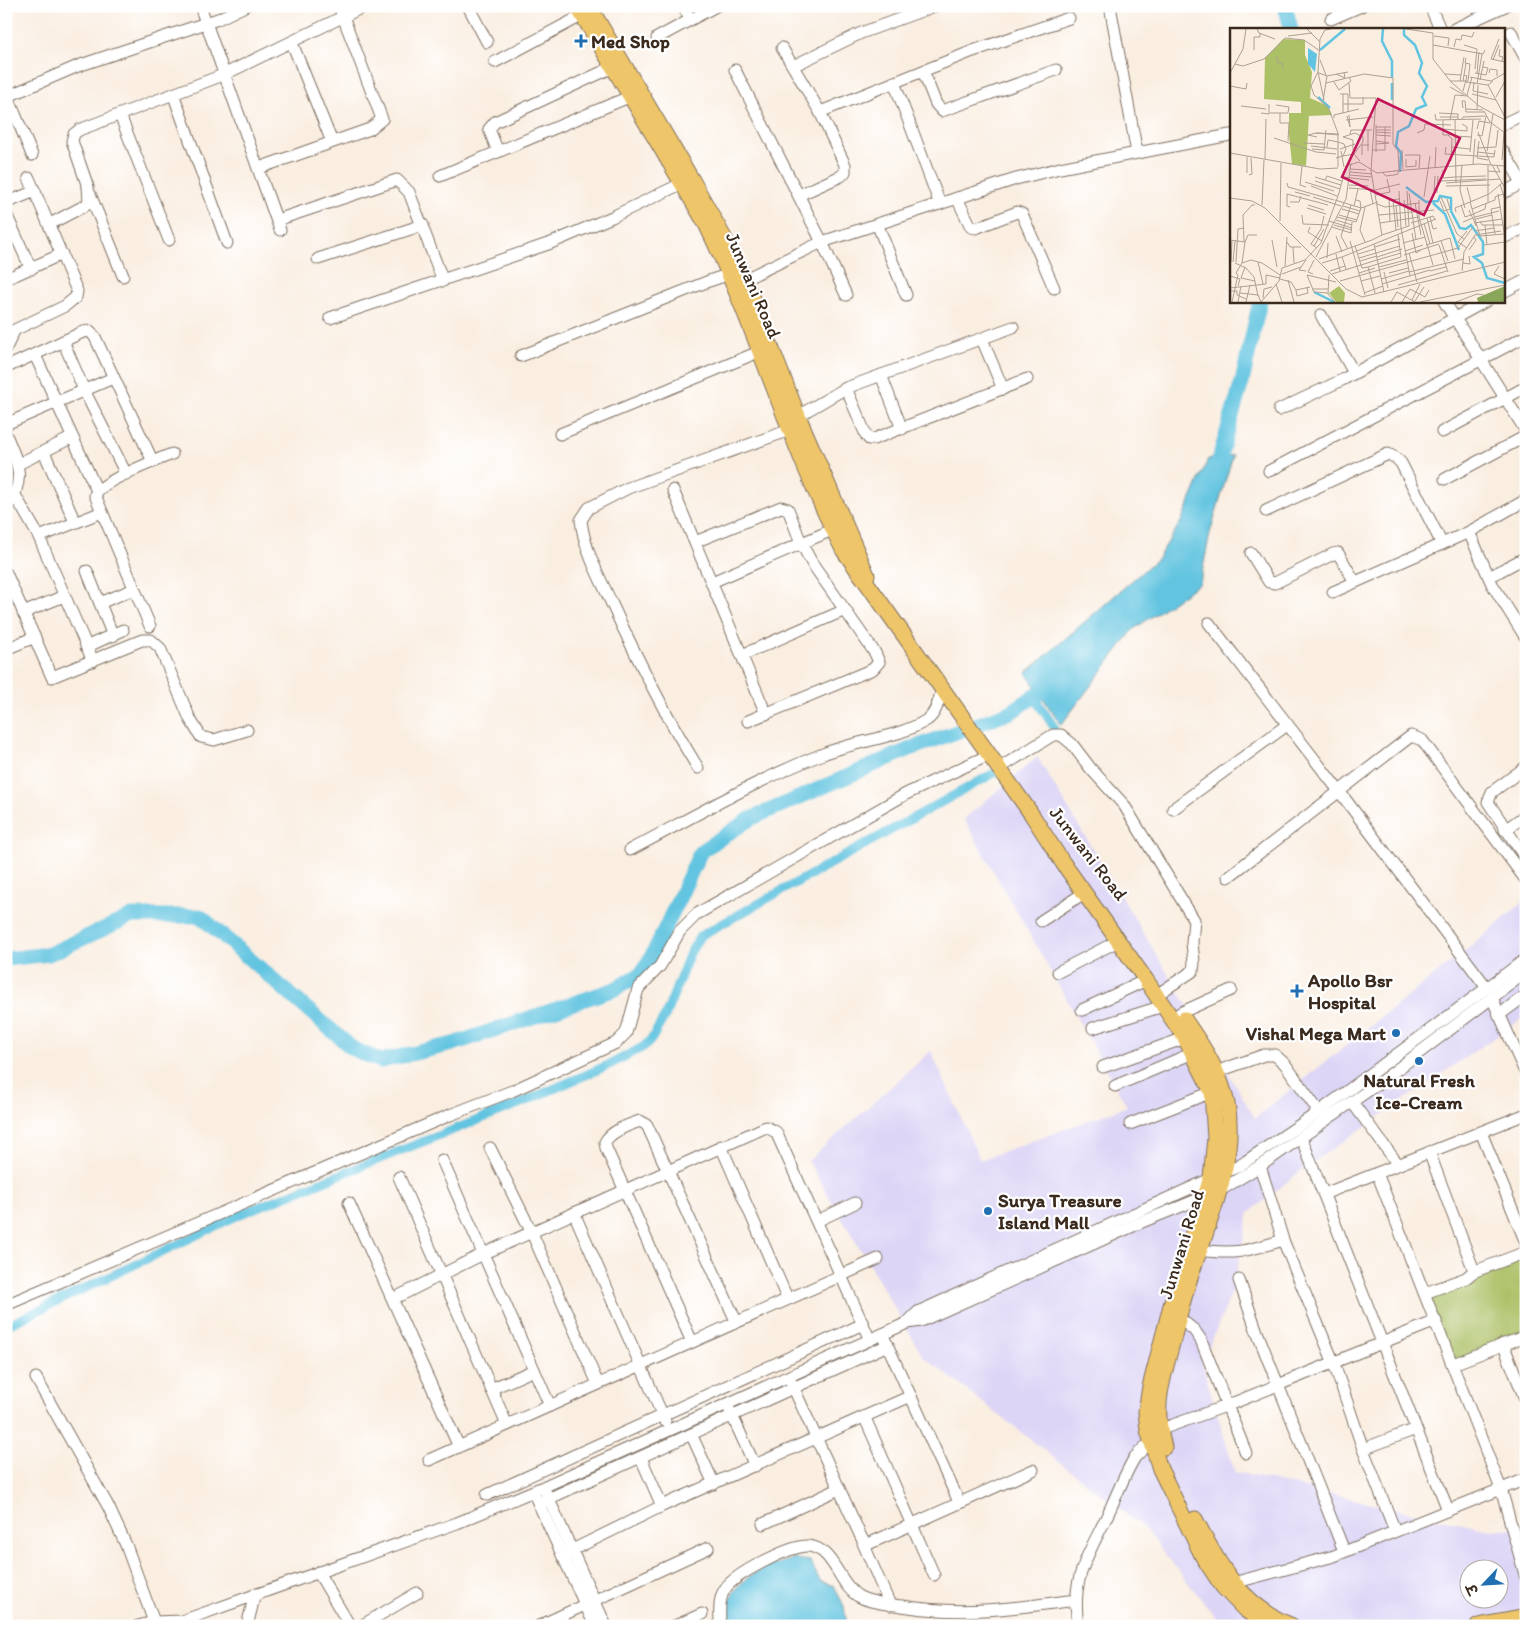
<svg xmlns="http://www.w3.org/2000/svg" width="1532" height="1632" font-family="Itim,'Playpen Sans Deva',sans-serif">
<style>
.built{fill:#ddd5f6;fill-rule:evenodd}
.green{fill:#acc065;stroke:#747542}
.water{fill:#62c4e0;stroke:#4e777f}
.lines{fill:none;stroke-linecap:round;stroke-linejoin:round}
.canal{stroke:#62c4e0;stroke-width:9}
.river{stroke:#62c4e0;stroke-width:15}
.minor-casing{stroke:#7e6f62;stroke-width:13}
.major-casing{stroke:#7e6f62;stroke-width:17}
.minor{stroke:#fff;stroke-width:11}
.major{stroke:#eec569;stroke-width:15}
.poi-dot{fill:#1f6fb2;stroke:#fff;stroke-width:2}
.labels{text-anchor:middle;stroke-width:4.5;stroke-linejoin:round;paint-order:stroke}
.poi-label{font-size:19px;font-weight:bold;fill:#3b2a1e;stroke:#fff;text-anchor:start}
.street-label{font-size:19px;fill:#3b2a1e;stroke:#fff}
.inset-river{fill:none;stroke:#62c4e0;stroke-width:2.5}
.inset-road{fill:none;stroke:#aea093;stroke-width:1}
.view{fill:#c2185b;fill-opacity:0.15;stroke:#c2185b;stroke-width:2.5}
.inset-edge{fill:none;stroke:#3b2a1e;stroke-width:2.5}
</style>
<rect width="100%" height="100%" fill="#fff"/>
<filter id="ink" filterUnits="userSpaceOnUse"><feTurbulence type="fractalNoise" baseFrequency=".02" numOctaves="2"/><feDisplacementMap in="SourceGraphic" scale="10" xChannelSelector="R" yChannelSelector="G"/><feConvolveMatrix kernelMatrix="1 2 1 2 8 2 1 2 1" color-interpolation-filters="sRGB"/></filter>
<filter id="wash" filterUnits="userSpaceOnUse"><feTurbulence type="fractalNoise" baseFrequency=".0096" numOctaves="4" result="noise"/><feDisplacementMap in="SourceGraphic" scale="20" xChannelSelector="R" yChannelSelector="G"/><feGaussianBlur stdDeviation="1.12" result="paint"/><feColorMatrix in="noise" values="0 0 0 0 0 0 0 0 0 0 0 0 0 0 0 0 0 1.4 0 .05"/><feComposite in="paint" operator="in"/></filter>
<g filter="url(#wash)">
<rect width="100%" height="100%" fill="#faeee1"/>
<path class="built" d="M1037,757l218,361 231,-184 40,-35v117l-223,153 -54,44 -16,77 -31,73 33,109 254,58 37,-3v99h-303l-79,-98 -221,-172 -115,-195 123,-110 49,109 147,-54 -163,-287zM1470,1570h30v30h-30z"/>
<polygon class="green" points="1526,1252 1526,1336 1453,1364 1425,1293"/>
<g class="water">
<polygon points="1233,455 1210,533 1200,583 1134,629 1061,725 1026,673 1158,558 1182,520 1208,459"/>
<path d="M795,1559l15,2 10,20 14,5 10,20 3,20h-119c-7,-43 32,-59 67,-67z"/>
</g>
<g class="lines">
<g class="canal">
<polyline points="1034,697 1054,727"/>
<polyline points="6,1326 243,1213 521,1103 613,1063 643,1047 651,1040 666,1014 690,953 700,936 996,772"/>
</g>
<g class="river">
<polyline points="1285,6 1291,29"/>
<polyline points="1214,476 1242,382 1260,301"/>
<polyline points="6,959 49,954 132,916 200,916 353,1049 381,1061 453,1044 615,989 641,974 654,952 701,851 750,819 910,749 1011,712 1055,682"/>
</g>
</g>
</g>
<g filter="url(#ink)">
<g class="lines">
<g class="minor-casing">
<g id="minor">
<polyline points="200,6 280,230"/>
<polyline points="468,6 487,42"/>
<polyline points="683,6 690,19"/>
<polyline points="1110,6 1137,153"/>
<polyline points="1430,6 1440,29"/>
<polyline points="1331,19 1361,6"/>
<polyline points="1454,29 1505,6"/>
<polyline points="1511,32 1526,59"/>
<polyline points="657,38 716,6"/>
<polyline points="292,43 332,142"/>
<polyline points="782,48 820,112 845,165 845,172 841,176 799,195"/>
<polyline points="495,62 583,15"/>
<polyline points="793,66 861,33 935,6"/>
<polyline points="735,70 822,242 846,295"/>
<polyline points="923,71 936,104 942,111 1056,70"/>
<polyline points="894,82 940,204"/>
<polyline points="6,92 32,155"/>
<polyline points="174,96 227,243"/>
<polyline points="6,97 78,66 218,19 245,6"/>
<polyline points="820,112 973,51 1069,18"/>
<polyline points="120,115 169,240"/>
<polyline points="1503,124 1526,113"/>
<polyline points="1503,151 1526,189"/>
<polyline points="498,152 489,129 495,122 611,68"/>
<polyline points="259,168 370,129 382,119 339,6"/>
<polyline points="440,176 629,97"/>
<polyline points="1503,193 1526,181"/>
<polyline points="90,194 123,276"/>
<polyline points="957,198 971,227 976,228 1017,212 1022,214 1054,288"/>
<polyline points="6,203 35,191"/>
<polyline points="6,214 31,269"/>
<polyline points="277,220 397,180 409,192 443,281"/>
<polyline points="50,224 86,205 89,201 88,187 72,141 74,134 79,130 223,75 365,6"/>
<polyline points="878,226 906,295"/>
<polyline points="1503,238 1526,227"/>
<polyline points="318,259 423,225"/>
<polyline points="6,279 62,254"/>
<polyline points="1503,292 1526,280"/>
<polyline points="1444,301 1526,431"/>
<polyline points="1321,315 1354,373"/>
<polyline points="330,318 551,243 612,217 687,181"/>
<polyline points="6,334 65,306 76,297 77,291 29,178"/>
<polyline points="982,339 1003,389"/>
<polyline points="63,341 84,390 126,474"/>
<polyline points="6,348 14,331"/>
<polyline points="35,355 97,491"/>
<polyline points="521,356 709,281 730,274 745,279 822,242 1016,179 1060,168 1230,135"/>
<polyline points="7,367 83,332 90,331 95,337 153,462"/>
<polyline points="881,375 902,429"/>
<polyline points="846,388 866,435 869,439 874,439 1027,379"/>
<polyline points="1279,410 1342,380 1486,301"/>
<polyline points="798,416 846,388 1013,327"/>
<polyline points="6,424 113,378"/>
<polyline points="1442,432 1526,387"/>
<polyline points="560,434 761,351"/>
<path d="M6,435c13,30 20,45 0,75"/>
<polyline points="44,452 75,522"/>
<polyline points="18,464 71,438"/>
<polyline points="1269,471 1526,336"/>
<polyline points="1445,479 1526,436"/>
<polyline points="673,490 766,714"/>
<polyline points="15,495 39,537 93,661"/>
<polyline points="1266,511 1388,454 1396,458 1401,463 1442,544"/>
<polyline points="1469,532 1492,584 1526,638"/>
<polyline points="39,537 102,512"/>
<polyline points="695,542 781,507 788,509 801,543 812,563 875,653 879,662 873,669 748,721"/>
<polyline points="1251,553 1269,582 1275,583 1333,554 1338,553 1355,582"/>
<polyline points="87,571 113,636"/>
<polyline points="6,573 52,677 142,640 151,640 160,648 190,719 201,737 214,740 247,730"/>
<polyline points="1489,577 1526,557"/>
<polyline points="712,582 832,530"/>
<polyline points="1333,592 1469,532 1526,500"/>
<polyline points="100,603 134,589"/>
<polyline points="23,613 64,596"/>
<polyline points="1209,623 1339,791 1487,988"/>
<path d="M150,626l-55,-131c5,-13 62,-35 77,-41"/>
<polyline points="86,647 123,630"/>
<polyline points="6,649 35,637"/>
<polyline points="742,655 845,610"/>
<polyline points="1526,767 1492,792 1488,802 1526,859"/>
<path d="M698,768c-34,-55 -60,-107 -87,-166 -12,-26 -27,-53 -30,-82l8,-12 39,-20 162,-58 7,2"/>
<polyline points="998,769 1053,735 1061,735 1072,744 1091,769 1124,805 1194,920 1192,943 1194,962 1193,971 1164,990"/>
<polyline points="1173,809 1287,725"/>
<polyline points="1505,830 1526,815"/>
<path d="M630,850c63,-33 126,-70 193,-96 32,-13 75,-16 104,-34 9,-6 12,-20 15,-30"/>
<polyline points="1228,877 1411,736 1422,740 1526,880"/>
<polyline points="1041,921 1084,893"/>
<polyline points="1058,972 1118,941"/>
<polyline points="1492,998 1526,1074"/>
<polyline points="1082,1010 1146,980"/>
<polyline points="1180,1013 1231,990"/>
<polyline points="1499,1015 1526,995"/>
<polyline points="1093,1028 1163,1006"/>
<polyline points="1103,1067 1185,1038"/>
<polyline points="1216,1072 1264,1055 1275,1055 1285,1064 1319,1112"/>
<polyline points="1115,1086 1193,1053"/>
<polyline points="1352,1102 1397,1163"/>
<polyline points="1130,1124 1212,1092"/>
<polyline points="1481,1132 1526,1243"/>
<polyline points="1301,1137 1448,1510"/>
<polyline points="721,1146 787,1298"/>
<polyline points="490,1148 532,1233 598,1384"/>
<polyline points="442,1160 550,1406"/>
<polyline points="1260,1166 1283,1240 1333,1361 1363,1449 1395,1531"/>
<polyline points="1377,1173 1501,1489 1526,1578"/>
<polyline points="399,1177 507,1425"/>
<polyline points="1324,1194 1526,1114"/>
<polyline points="349,1203 459,1447"/>
<polyline points="574,1213 665,1421"/>
<polyline points="817,1221 855,1203"/>
<path d="M1199,1250c37,5 48,1 84,-10"/>
<polyline points="1473,1272 1526,1252"/>
<polyline points="1239,1280 1257,1332 1344,1551"/>
<polyline points="1425,1293 1466,1278 1473,1272 1473,1268 1429,1152"/>
<polyline points="393,1299 483,1254 766,1127 776,1132 870,1340"/>
<polyline points="6,1305 450,1115 512,1091 616,1043 626,1033 638,989 660,966 680,931 697,914 906,794 989,755"/>
<polyline points="1179,1318 1194,1330 1201,1340 1246,1453"/>
<polyline points="907,1323 918,1312 1239,1166 1319,1112 1526,959"/>
<polyline points="885,1340 959,1502"/>
<path d="M692,1342l-86,-194 -1,-6c6,-11 23,-17 35,-21l7,4 89,196"/>
<polyline points="1503,1344 1526,1401"/>
<polyline points="1453,1364 1526,1336"/>
<polyline points="36,1378 108,1506 126,1545 154,1622"/>
<polyline points="791,1382 861,1537 866,1545 1033,1470"/>
<polyline points="491,1389 534,1370"/>
<polyline points="730,1411 755,1466"/>
<polyline points="865,1418 934,1575"/>
<polyline points="1159,1430 1226,1406 1436,1321"/>
<polyline points="692,1436 714,1484"/>
<polyline points="1363,1449 1416,1429"/>
<polyline points="641,1458 662,1506"/>
<polyline points="429,1460 878,1259"/>
<polyline points="546,1493 606,1626"/>
<polyline points="487,1495 863,1324"/>
<polyline points="536,1498 595,1626"/>
<polyline points="539,1503 888,1345"/>
<polyline points="763,1524 839,1489"/>
<polyline points="863,1543 890,1605"/>
<polyline points="562,1555 662,1506 911,1396"/>
<polyline points="318,1572 350,1626"/>
<polyline points="1233,1583 1334,1556 1526,1479"/>
<polyline points="138,1626 154,1622 182,1621 457,1523 543,1487 907,1323 921,1321 1142,1222 1219,1191 1260,1166 1379,1083 1526,972"/>
<polyline points="247,1626 255,1594"/>
<polyline points="361,1626 417,1593"/>
<polyline points="539,1626 708,1548"/>
<polyline points="675,1626 702,1614"/>
<path d="M720,1626c0,-12 -2,-27 5,-37 9,-15 66,-44 83,-43 26,2 30,38 50,50 13,7 29,8 44,10 62,10 113,2 174,-6"/>
<path d="M1078,1626c-7,-49 9,-68 29,-110 9,-19 17,-41 28,-59l10,-10 14,-5"/>
</g>
</g>
<g class="major-casing">
<g id="major">
<path d="M577,6l129,218c52,106 83,222 138,327l186,261 33,51 83,117 39,58 27,54 3,46 -4,40 -34,104 -27,105 -4,24 2,19 12,39 43,88 20,30 21,22 24,17"/>
<polyline points="589,6 692,180 738,263 798,416 867,575"/>
<path d="M1164,1447c-11,-39 -3,-62 7,-100 6,-22 11,-45 18,-66 17,-53 49,-121 38,-177 -6,-31 -25,-59 -43,-85"/>
<path d="M1195,1519c25,47 45,86 97,107"/>
<polyline points="1478,1626 1526,1617"/>
</g>
</g>
<use href="#minor" class="minor"/>
<use href="#major" class="major"/>
</g>
</g>
<g class="poi-dot">
<path d="M578.5 33.5h5v5h5v5h-5v5h-5v-5h-5v-5h5z"/>
<path d="M1294.5 983.5h5v5h5v5h-5v5h-5v-5h-5v-5h5z"/>
<circle cx="1396" cy="1033" r="5"/>
<circle cx="1419" cy="1061" r="5"/>
<circle cx="988" cy="1211" r="5"/>
</g>
<g class="labels">
<g class="poi-label">
<text x="591" y="48">Med Shop</text>
<text x="1308" y="987">Apollo Bsr<tspan x="1308" dy="22">Hospital</tspan></text>
<text x="1386" y="1040" text-anchor="end">Vishal Mega Mart</text>
<text x="1419" y="1087" text-anchor="middle">Natural Fresh<tspan x="1419" dy="22">Ice-Cream</tspan></text>
<text x="998" y="1207">Surya Treasure<tspan x="998" dy="22">Island Mall</tspan></text>
</g>
<g class="street-label">
<text transform="translate(754 285) rotate(67)" y="7">Junwani Road</text>
<text transform="translate(1089 853) rotate(52)" y="7">Junwani Road</text>
<text transform="translate(1181 1244) rotate(-73)" y="7">Junwani Road</text>
</g>
</g>
<g transform="translate(1230 28)">
<rect width="275" height="275" fill="#faeee1"/>
<path d="M53,11l22,1v15l7,17 -2,26 18,8 4,9 -23,1 -3,50 -14,-2 -3,-29v-22h12v-11l-37,-3 1,-41zM109,258l6,7 -1,9h-8l-7,-9z" fill="#acc065"/>
<path d="M275,258v16h-27l-1,-4z" fill="#89a65a"/>
<path d="M78,20l9,6 -2,18 -7,-8z" fill="#62c4e0"/>
<path class="inset-river" d="M153,1l-1,12 10,20v17M90,22l25,-21M162,55v17M88,69l12,11M170,144l1,-19 -5,-7 2,-14 11,-6 7,-17 10,-4 -4,-8 5,-11 -8,-13 3,-10 -7,-18 -11,-10v-6M176,159l20,15 12,-1 2,-5 11,2v13l9,17 6,1 5,-4 12,17v12l-9,3 8,6 5,15 18,5M203,175l12,11 14,36M84,264l20,10"/>
<path class="inset-road" d="M27,1l2,4 16,6M77,1l13,13M101,1l-6,1 -5,9 -2,33 -7,14 3,9 14,12 10,26v34M176,1l27,4v26l18,23 28,24 26,14M58,8l24,-3M204,8l15,2 -1,8M269,11l-8,20 14,3M203,17l50,9 2,-4M234,17l13,4 -2,20M224,19l2,-8 5,1 1,-5 10,2 2,-5M270,21l-1,7 4,1 -1,4M24,22v-13h6v-4M47,28v6l5,1 1,5M236,30l-1,5 5,1 -2,17M90,32l6,15M263,32l6,-15M5,36l8,2 21,-7 21,-21 19,2 16,11M88,44l6,28M0,45l13,-24 3,-20M89,45l8,3 -4,25M245,45l11,2 2,-7 -5,-1M247,45l2,-21M259,45l1,-4 7,1v6M106,46l9,4 -1,-6M215,46l16,1M97,48l21,-4M240,49l21,4 14,-8M250,52l4,-19M220,53h18M230,53l4,-24M233,53l3,-18M104,54l5,8 12,-9 -2,-4M236,54l22,3 5,-4M244,54l-1,9 15,3M96,55l38,-9 29,4v66l5,7 1,19M119,55l1,15h26l-5,73 11,64 -10,5M247,56l5,-30M258,57l17,32M0,58l16,3 1,-6M220,59l14,8M233,63l4,-15 -3,-1M110,66h8v18M113,66v19M242,66l24,6M237,67l5,-18M266,69l9,-16M113,76h20v-7M11,78l25,3M233,80l-1,-7h3l1,11h18M236,81l17,1M247,81l1,-24M254,83l6,11 15,11M31,85l8,1v-10M40,85h18l1,-6 -13,-2M50,85v10h9l-1,18M209,85l19,1v6M205,86l1,6 45,-1M117,88l3,11 -1,-12M210,89h18M104,90v-3l25,-6M232,91l1,-2 22,-1M116,92l27,-3M213,92v15h7M220,92l5,-25 13,1M225,92l1,63M146,99h15M213,101l24,2v-4l-5,-3M247,101l2,-8 11,2M146,102h15M146,104l15,1M248,104l13,33M86,105l-8,2 9,2M187,105l7,-3 1,-6 26,1M108,106l-22,-1 23,2M120,106l1,-4h21M146,107l15,1M218,107l4,4 -1,22M247,107l5,1 4,-20M225,108l16,1M113,109l12,-4 8,4v5l-9,12M113,109l10,3v10M44,110l42,14 20,2M249,113l-2,17 11,2M74,115l20,1M146,116l13,-1 -13,-2M81,118l26,3M97,119l1,-7 10,2M216,119l-1,7 49,3 1,-7M222,119l18,2M247,120l19,-1 2,-17M82,121l12,1 2,-20M110,121l15,-5M142,122h13v-23M172,122l1,19M111,123l3,16M138,123v-21M257,123l6,-37M146,124v-27M240,124l3,-32M247,124l18,2M0,125l90,16 18,-1M132,127v-10h7M175,127h15l-1,13M113,128l11,-2 6,7M106,130l7,-2 3,-7 -2,-5 -6,-2M35,131l1,-40M176,131v8l10,-1v-6M272,132l2,-27M243,136l2,-25M232,137l-2,25 5,18M258,137v38M262,137l13,23M72,138l-2,19 6,2M205,140l1,-21M120,141l16,1M213,142v8l12,-1M164,143l84,-7 27,2M258,143l12,1 -3,-6M120,144l22,2M17,145v-16M153,145l3,3 8,-1 4,-1v-4M19,147l3,-1 -1,-16M120,147l22,2M85,149l26,8M113,149l26,3M225,149l31,-1M95,152l2,-4 15,5M85,153l25,8M211,153l45,-2M75,154l29,9M57,155l1,4 46,13M216,155l54,-4M272,155l-13,11 -19,8 10,34 24,-2M270,156l5,16M119,157l19,1M81,158l26,10M216,158l44,-1M237,159l4,15M119,160l26,2M140,161l3,15M145,162l25,-6M169,163l2,37 9,48M177,163l2,35M204,163l1,-15M65,164l15,4M179,165l7,47M207,165l1,-17M268,166l7,44M146,167l14,-3 -3,-13M83,169l28,9M194,169l6,-41M211,169l16,37 7,5M0,170l22,3 13,7 81,81 16,8 143,-35M105,172l26,8 17,-6M163,172l3,30M174,172l2,26M210,173l4,10 6,-2 -3,-10M60,174h9l2,-6M185,175l6,32M147,176l8,3 34,-4M32,177l2,-45M78,177l16,5M231,177l4,12 6,-2 -2,-5M113,178l17,5M124,178l4,-17M166,178l2,21M60,179l-3,-1v-12l41,11M135,179l-5,23 5,12M77,180l19,6M112,181l17,5M242,181l23,-9v-3l8,-3M226,184l-1,-4 15,-6M72,187l1,9 26,1M109,187l18,5M149,187l55,-5M107,189l19,5 5,-14 -1,-7 -4,-1M189,189l14,48M200,189l3,12 4,-1M245,189l24,-6M243,190l-2,-3 14,-6 1,-6M246,191l16,-4M106,192l16,5M50,193l1,-58M99,193l23,7M160,193l-1,-21 10,-1M250,193l2,4h21M233,194l10,-4 3,8M150,195l39,-6v-17M181,195l22,-7 2,4M194,195l6,21M244,195l28,-4M104,197l18,5M255,197l2,20M80,199l-2,5 14,9M102,199l19,6 1,-11M245,203l19,-3M182,205l4,20 5,-3M265,206l-4,-25 10,-2M152,207l27,-9M106,208l6,16M0,212l15,2 -3,21 9,-3 11,3 18,12M42,212l5,27M120,213l15,54M211,213l7,20M14,214l-1,-27 9,-10h3M15,214l3,-7h9M57,214l3,5h11M173,215l22,-6M203,215l17,-5 5,21M144,216l10,48M196,217l7,-2 -6,-25M209,217l9,27M254,217l21,-3M84,218l10,-17M125,218l6,19 16,-5M63,219l1,16M145,219l25,-8M87,220l-6,-4 10,-15 3,-13M237,220l-9,-6 9,-11M118,221l-7,-13 10,-31M239,222l7,-10 -2,-3M175,223l18,-6M179,225l8,29M106,226l4,17M128,226l17,-5M174,227l35,-11M86,229l30,-58 5,-36M112,229l94,-38M147,229l25,-8M97,230l1,-15M129,230l41,-12M89,231l53,-19M147,232l24,-7M130,233l17,-5M1,234l1,-21M3,234l2,-21M6,234l2,-33 6,-1M28,234l5,22M5,235l11,5 8,9 4,19M92,235l20,-6 4,12M233,235l7,1 -1,-8M55,238l2,-29M269,238l-5,8 11,5M15,239l-4,11 14,3M149,239l27,-7M76,243l-7,-1 7,-10M100,243l15,-5M200,243l16,-4M232,243l2,-19 11,-17 26,-4M154,244l4,16M179,244l55,-13M129,245l16,-5M159,245l19,-5M52,246l19,-7M83,246l-5,-2 6,-12M102,246l29,-9 1,3 6,-1M99,247l-1,19 7,8M0,248l10,3 -2,7M50,251l11,3 5,8M151,251l28,-8M58,252l6,22M110,253l118,-33 14,-20M131,253l19,-5M46,256l6,18M152,256l48,-14M168,257l49,-14M0,260l36,-4v-9l14,3M77,260l1,5 -11,3 -1,-6 14,-3M82,261h16M0,263h7v4l9,4M10,265l18,2 3,7M98,265l-14,-1 -7,-17 29,7M134,265l19,-7M145,265l-7,-26 33,-10 -3,-22M33,270l1,-9 8,-2M182,272l8,-16M185,273l9,-14M2,274l6,-27 -2,-2 6,-10M8,274l3,-16M16,274l4,-17M31,274l18,-21 3,-13 23,-8 16,-17 18,-50 7,-27 13,-4 18,11 18,-2M161,274l6,-10 18,10M172,274l8,-13 15,8 4,-7M190,274l85,-17M226,274l21,-8 7,1"/>
<path class="view" d="M148,71l82,39 -36,77 -82,-38z"/>
<rect width="275" height="275" class="inset-edge"/>
</g>
<rect width="1532" height="1632" fill="none" stroke="#fff" stroke-width="25"/>
<g transform="translate(1484 1584) rotate(245)"><circle r="24" fill="#ffffff" stroke="#b1aaa5"/>
<path d="M0-4L9 19L0 12L-9 19Z" fill="#1f6fb2"/>
<text y="-8" font-size="14" font-weight="bold" text-anchor="middle" fill="#3b2a1e">उ</text>
</g>
</svg>
